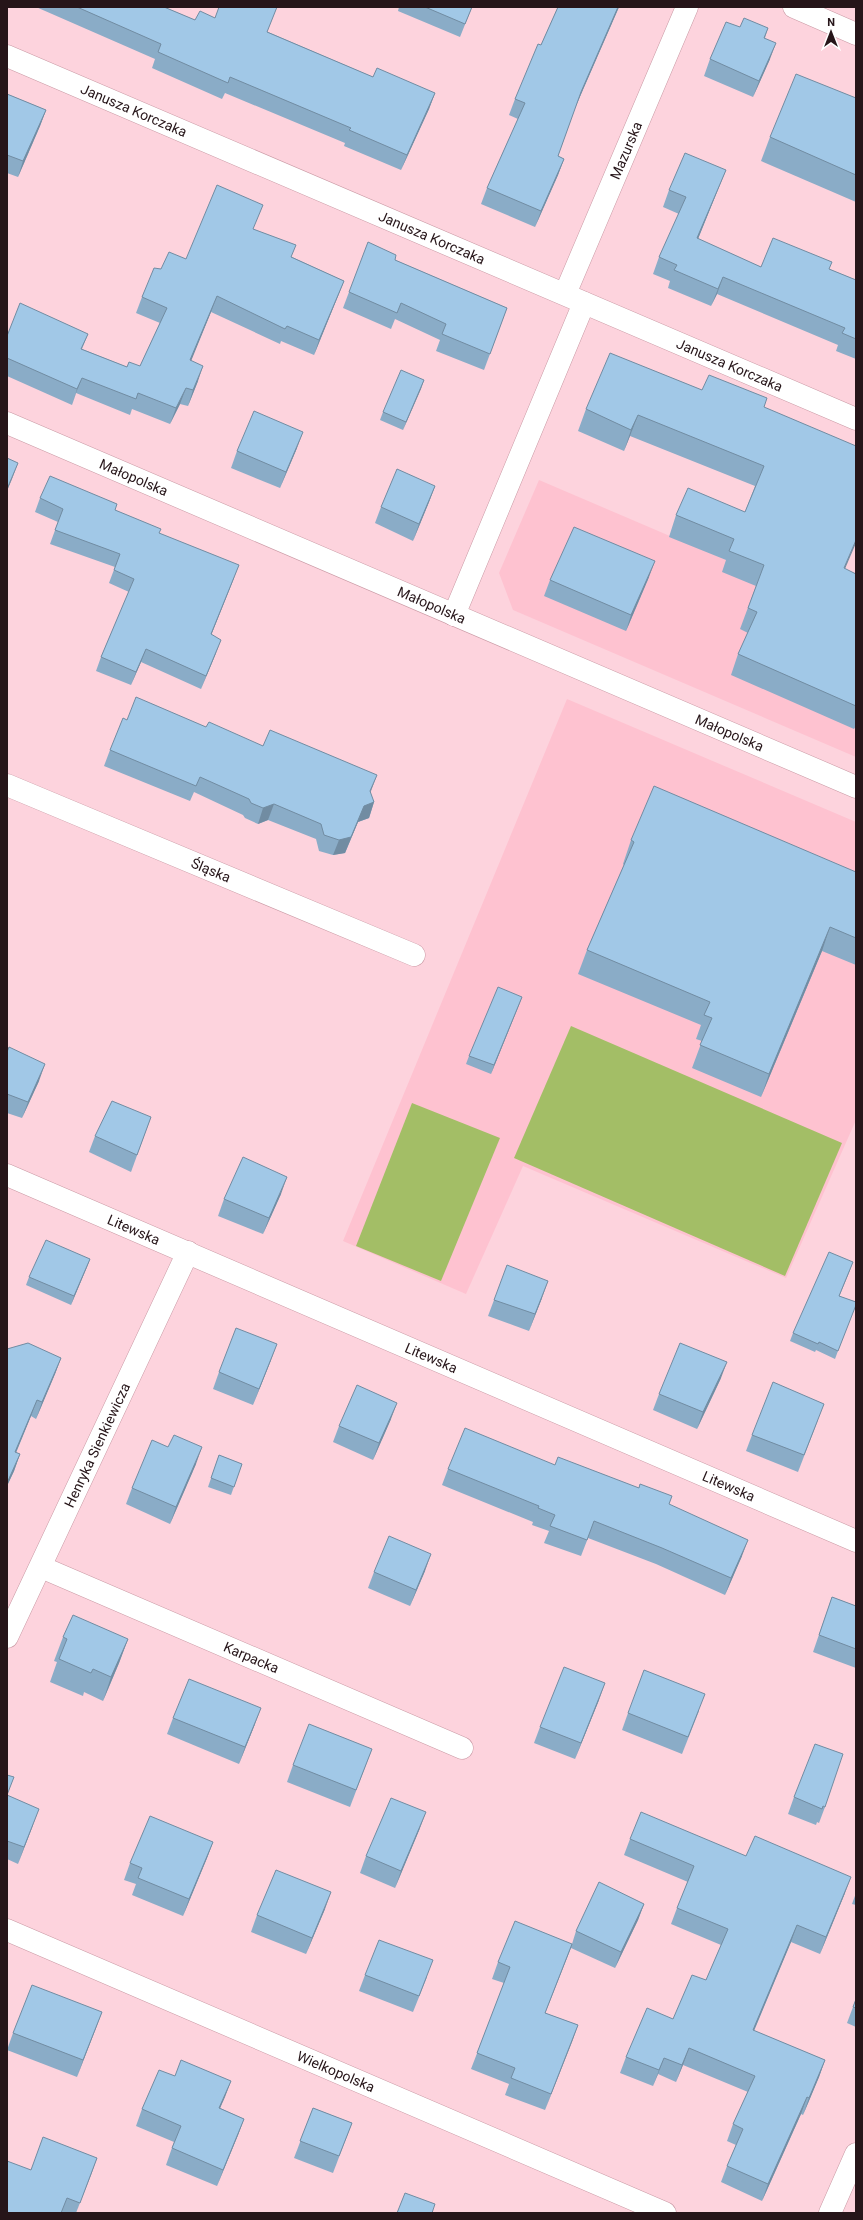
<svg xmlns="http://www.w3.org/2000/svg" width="863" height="2220" font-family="Roboto,sans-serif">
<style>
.built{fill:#fec2d0}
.green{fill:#a3be66}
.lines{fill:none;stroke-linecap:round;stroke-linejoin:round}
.minor-casing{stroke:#ca9aa5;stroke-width:23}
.minor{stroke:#fff;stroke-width:22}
.wall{fill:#8aacc7}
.shaded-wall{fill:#718ca2}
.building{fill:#a1c8e7;stroke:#718ca2}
.labels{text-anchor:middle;stroke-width:3.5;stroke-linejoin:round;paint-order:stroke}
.street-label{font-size:14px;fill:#261519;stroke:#fff}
</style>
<rect width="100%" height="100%" fill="#fdd3dd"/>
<g class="built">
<polygon points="539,480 726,560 856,598 856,757 513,610 499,573"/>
<polygon points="567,699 856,822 856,1120 786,1278 523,1166 466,1294 343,1241"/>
</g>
<g class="green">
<polygon points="571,1026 842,1143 785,1276 514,1158"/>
<polygon points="412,1103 500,1138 441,1281 356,1246"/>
</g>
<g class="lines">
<g class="minor-casing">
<g id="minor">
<polyline points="794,7 856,34"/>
<path id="s1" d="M7,56l849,363"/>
<path id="s2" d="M565,294l122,-287"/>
<path id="s3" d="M7,423l849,364"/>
<polyline points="454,615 584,303"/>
<path id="s4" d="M7,785l407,170"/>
<path id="s5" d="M7,1175l849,366"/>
<path id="s6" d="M41,1567l421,181"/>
<path id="s7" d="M7,1637l181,-385"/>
<path id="s8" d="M7,1930l658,283"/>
<polyline points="830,2213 856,2154"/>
</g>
</g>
<use href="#minor" class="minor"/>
</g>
<g class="wall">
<polygon points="36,7 164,7 195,20 215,18 268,32 373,77 435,93 429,109 401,170 344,146 345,143 225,93 222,99 152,68 155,59"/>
<polygon points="399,7 472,7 460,37 398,11"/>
<polygon points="558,7 619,7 575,108 558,156 564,159 558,175 535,227 481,204 487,188 518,119 509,115 515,99 541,45"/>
<polygon points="740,27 768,28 765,38 770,59 753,97 704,76 710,59"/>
<polygon points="7,94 46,110 40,126 18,177 7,173"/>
<polygon points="856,98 856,202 761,161 770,137"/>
<polygon points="726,170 719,187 698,239 761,267 829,269 856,280 856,359 836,351 838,345 717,294 711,306 668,288 670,281 653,274 659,257 679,214 663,207 669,190"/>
<polygon points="254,229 292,257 344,281 338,296 314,355 281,341 280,344 211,312 191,360 198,381 188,406 180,404 170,424 132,409 130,415 76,393 72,405 7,376 7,336 88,334 82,349 127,367 140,366 160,323 136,313 142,297 161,269 186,259"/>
<polygon points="395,260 507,308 484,370 436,351 440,340 395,319 391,329 343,308 349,292"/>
<polygon points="424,380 403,430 380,420 383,412"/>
<polygon points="702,390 764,407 845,569 856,574 856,726 854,729 731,675 738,654 748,633 740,629 756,586 722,572 726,560 669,537 676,515 745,512 755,486 630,436 624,451 578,431 586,409"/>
<polygon points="297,448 280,488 231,468 237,451"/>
<polygon points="435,486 429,502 413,541 375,523 381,507"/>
<polygon points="40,498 115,510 159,533 234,578 211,635 216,653 201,689 141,662 131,685 96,671 101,657 129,592 109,583 115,567 50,544 58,522 35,512"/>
<polygon points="649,577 626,631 544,596 550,580"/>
<polygon points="127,720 206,727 263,746 370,793 374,802 369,818 358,822 345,853 333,855 319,851 316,839 268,820 258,824 245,818 243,815 194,792 190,801 104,766 110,750"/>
<polygon points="631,840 856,872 856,965 822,951 761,1097 692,1068 702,1041 696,1039 701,1025 578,974 587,950 624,865 623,864"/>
<polygon points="522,997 491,1074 466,1064 469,1056"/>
<polygon points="7,1052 39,1081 22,1118 7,1113"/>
<polygon points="151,1117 131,1172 89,1152 95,1136"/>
<polygon points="281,1194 263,1234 218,1216 224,1199"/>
<polygon points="90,1259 71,1305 26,1285 29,1277"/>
<polygon points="850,1270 839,1296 856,1302 835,1359 816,1350 815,1352 790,1341 793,1333"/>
<polygon points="542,1298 529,1331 488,1316 494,1300"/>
<polygon points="7,1349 61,1358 55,1374 36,1419 31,1416 16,1453 20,1454 14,1471 7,1486"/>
<polygon points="271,1360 253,1405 213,1389 219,1372"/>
<polygon points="721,1378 697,1429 653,1410 659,1394"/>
<polygon points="391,1419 373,1460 333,1442 339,1426"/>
<polygon points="818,1420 798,1472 746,1451 752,1435"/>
<polygon points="168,1447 196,1464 170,1524 126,1504 132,1488"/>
<polygon points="219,1455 242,1464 231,1495 208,1487"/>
<polygon points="555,1465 669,1504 742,1556 725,1595 656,1564 588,1538 581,1556 544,1543 549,1531 532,1525 533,1522 442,1485 448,1469"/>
<polygon points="425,1571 410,1606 368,1588 374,1572"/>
<polygon points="832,1597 856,1606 856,1668 813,1652"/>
<polygon points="63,1637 128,1639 119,1663 103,1701 84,1692 83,1696 50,1682 57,1662 54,1661"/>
<polygon points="599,1700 575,1759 534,1743 540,1727"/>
<polygon points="699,1711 682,1754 622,1730 628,1713"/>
<polygon points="173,1718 255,1724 239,1764 167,1734"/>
<polygon points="372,1749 350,1807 287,1782 293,1765"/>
<polygon points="7,1775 7,1796 33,1825 18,1864 7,1859"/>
<polygon points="794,1797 825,1807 819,1823 817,1822 816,1825 788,1814"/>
<polygon points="420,1828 395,1888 360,1873 366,1856"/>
<polygon points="630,1839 746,1856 845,1893 820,1954 791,1942 754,2031 825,2060 819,2077 803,2115 801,2114 762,2201 721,2182 727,2166 736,2145 727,2141 733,2124 748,2092 683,2065 676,2082 658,2074 653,2086 620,2073 626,2057 673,2019 706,1980 721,1945 671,1924 677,1908 688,1882 624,1855"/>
<polygon points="213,1842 207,1858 183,1916 132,1895 136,1884 124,1880 130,1863"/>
<polygon points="856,1893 856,1905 852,1904"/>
<polygon points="644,1904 638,1920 615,1968 571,1948 545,2013 578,2025 545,2110 505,2095 509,2084 471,2069 504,1983 492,1979 498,1962 572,1944 576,1931"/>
<polygon points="325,1909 306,1954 251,1932 257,1915"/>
<polygon points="365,1975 427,1977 413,2012 359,1991"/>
<polygon points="856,1999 856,2027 847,2023"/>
<polygon points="102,2012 77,2077 7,2050 13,2033"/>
<polygon points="175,2076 231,2081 220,2108 244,2119 238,2135 217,2186 166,2165 174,2142 136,2126 142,2109"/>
<polygon points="313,2108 352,2123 333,2173 294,2158"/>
<polygon points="97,2158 76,2213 7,2213 31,2170"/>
</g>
<g class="shaded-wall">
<polygon points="618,7 619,7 575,108 581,92"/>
<polygon points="776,43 770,59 753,97 759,81"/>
<polygon points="435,93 429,109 401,170 407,155"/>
<polygon points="46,110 40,126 18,177 23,161"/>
<polygon points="564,159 558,175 535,227 541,211"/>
<polygon points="726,170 719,187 691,256 697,238"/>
<polygon points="723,277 717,294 711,306 718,289"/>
<polygon points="344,281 338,296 314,355 319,340"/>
<polygon points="217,296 211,312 185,376 190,360"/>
<polygon points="203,366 198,381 188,406 193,390"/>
<polygon points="82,378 76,393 72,405 77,389"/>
<polygon points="424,380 421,389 403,430 406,422"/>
<polygon points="186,388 180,404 170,424 176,408"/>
<polygon points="638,415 630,436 624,451 631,430"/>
<polygon points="303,432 297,448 280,488 286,472"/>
<polygon points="18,463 12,479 7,491 7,489"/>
<polygon points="435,486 429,502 413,541 419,524"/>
<polygon points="856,540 856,543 836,590 844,568"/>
<polygon points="655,561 649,577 626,631 631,615"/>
<polygon points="239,565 234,578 206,648 211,634"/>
<polygon points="221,640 216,653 201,689 206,676"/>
<polygon points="146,649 141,662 131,685 136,672"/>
<polygon points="377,775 371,791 365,805 374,802 369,818 358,822 345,853 333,855 339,840 370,791"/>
<polygon points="274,804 268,820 258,824 263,808"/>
<polygon points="830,927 822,951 761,1097 769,1074"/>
<polygon points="522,997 519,1005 491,1074 494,1065"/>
<polygon points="45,1064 39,1081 22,1118 28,1102"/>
<polygon points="287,1177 281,1194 263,1234 269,1218"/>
<polygon points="90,1259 87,1267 71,1305 74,1296"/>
<polygon points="853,1262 850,1270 836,1304 839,1296"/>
<polygon points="548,1281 542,1298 529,1331 535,1314"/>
<polygon points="277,1344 271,1360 253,1405 259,1389"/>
<polygon points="61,1358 55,1374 36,1419 42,1402"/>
<polygon points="727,1362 721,1378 697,1429 703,1412"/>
<polygon points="37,1400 31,1416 9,1469 15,1452"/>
<polygon points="397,1403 391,1419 373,1460 379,1443"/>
<polygon points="202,1447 196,1464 170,1524 176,1507"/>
<polygon points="20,1454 14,1471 7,1486 7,1483"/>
<polygon points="748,1540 742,1556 725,1595 731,1578"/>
<polygon points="431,1554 425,1571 410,1606 416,1590"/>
<polygon points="128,1639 119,1663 103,1701 111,1677"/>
<polygon points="605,1683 599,1700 575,1759 581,1743"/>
<polygon points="261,1708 255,1724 239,1764 245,1747"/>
<polygon points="39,1809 33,1825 18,1864 24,1847"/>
<polygon points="426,1812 420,1828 395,1888 401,1871"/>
<polygon points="213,1842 207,1858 183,1916 189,1899"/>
<polygon points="851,1877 845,1893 820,1954 826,1937"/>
<polygon points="331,1892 325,1909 306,1954 312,1938"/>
<polygon points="644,1904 638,1920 615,1968 621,1952"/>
<polygon points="797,1925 791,1942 747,2047 753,2030"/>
<polygon points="572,1944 566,1960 539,2029 545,2013"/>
<polygon points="102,2012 96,2028 77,2077 83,2060"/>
<polygon points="578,2025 572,2042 545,2110 551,2094"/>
<polygon points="689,2048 683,2065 676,2082 682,2065"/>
<polygon points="664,2058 658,2074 653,2086 659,2070"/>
<polygon points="825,2060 819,2077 803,2115 809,2098"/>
<polygon points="231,2081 225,2097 213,2124 219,2108"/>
<polygon points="807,2097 801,2114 762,2201 768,2184"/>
<polygon points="244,2119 238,2135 217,2186 223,2170"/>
<polygon points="97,2158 91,2175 76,2213 80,2203"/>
</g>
<g class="building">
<polygon points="77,7 164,7 195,20 200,11 215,18 219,7 277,7 267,32 373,77 377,68 435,93 407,155 349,130 351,128 230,77 228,83 158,52 161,44"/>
<polygon points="425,7 472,7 465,24"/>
<polygon points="558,7 618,7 581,92 558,156 564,159 541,211 487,188 525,103 515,99 538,44 541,45"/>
<polygon points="744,18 768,28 764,38 776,43 759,81 710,59 726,22 740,27"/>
<polygon points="796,74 856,98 856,175 770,137"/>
<polygon points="7,94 46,110 23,161 7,155"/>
<polygon points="685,153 726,170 697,238 761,267 773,238 832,262 829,269 856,280 856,339 842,333 845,328 723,277 718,289 674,270 677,265 659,257 686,197 669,190"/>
<polygon points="217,185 263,205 253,229 296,245 291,257 344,281 319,340 287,326 285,329 217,296 190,360 203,366 193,390 186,388 176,408 138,393 136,399 82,378 77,389 7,358 7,336 20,303 88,334 81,349 127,367 129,362 140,366 167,308 142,297 154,268 161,269 169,252 186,259"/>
<polygon points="368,242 396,255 395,260 507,308 490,354 442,334 446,324 401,303 397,313 349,292"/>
<polygon points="610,353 702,390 709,375 767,398 764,407 856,446 856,540 844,568 856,574 856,706 738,654 757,612 748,608 764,565 729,551 734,539 676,515 688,488 745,512 764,466 638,415 631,430 586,409"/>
<polygon points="401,370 424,380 406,422 383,412"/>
<polygon points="254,411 303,432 286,472 237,451"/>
<polygon points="7,458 18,463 7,489"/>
<polygon points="397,469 435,486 419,524 381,507"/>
<polygon points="50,476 117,504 115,510 161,529 159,533 239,565 211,634 221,640 206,676 146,649 136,672 101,657 134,579 114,570 120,554 55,530 63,509 40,498"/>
<polygon points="574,527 655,561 631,615 550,580"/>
<polygon points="136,697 206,727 209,722 263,746 270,730 377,775 370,791 374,802 364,806 351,837 339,840 324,835 321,824 274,804 263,808 251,803 249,799 200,777 196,786 110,750 123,718 127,720"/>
<polygon points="654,786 856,872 856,938 830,927 769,1074 700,1045 712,1018 704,1015 710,1002 587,950 634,842 631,840"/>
<polygon points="498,987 522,997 494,1065 469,1056"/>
<polygon points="9,1047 45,1064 28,1102 7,1094 7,1052"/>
<polygon points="112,1101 151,1117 137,1155 95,1136"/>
<polygon points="243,1157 287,1177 269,1218 224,1199"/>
<polygon points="46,1240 90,1259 74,1296 29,1277"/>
<polygon points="829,1252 853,1262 839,1296 856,1302 856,1305 838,1351 819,1342 818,1344 793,1333"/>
<polygon points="507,1265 548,1281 535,1314 494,1300"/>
<polygon points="236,1328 277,1344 259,1389 219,1372"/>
<polygon points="28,1343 61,1358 42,1402 37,1400 15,1452 20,1454 7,1483 7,1349"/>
<polygon points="680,1343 727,1362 703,1412 659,1394"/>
<polygon points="773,1382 824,1404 804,1455 752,1435"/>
<polygon points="357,1385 397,1403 379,1443 339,1426"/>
<polygon points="465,1428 555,1465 558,1457 639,1488 640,1484 672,1496 669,1504 748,1540 731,1578 662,1548 594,1521 587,1540 550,1526 555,1515 538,1508 539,1506 448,1469"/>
<polygon points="174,1435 202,1447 176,1507 132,1488 152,1440 168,1447"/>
<polygon points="219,1455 242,1464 234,1487 211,1478"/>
<polygon points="389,1536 431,1554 416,1590 374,1572"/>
<polygon points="832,1597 856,1606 856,1649 819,1635"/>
<polygon points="73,1615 128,1639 111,1677 93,1669 91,1673 59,1659 67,1639 63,1637"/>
<polygon points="564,1667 605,1683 581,1743 540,1727"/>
<polygon points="644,1670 705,1694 688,1737 628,1713"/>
<polygon points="189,1679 261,1708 245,1747 173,1718"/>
<polygon points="309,1724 372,1749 356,1790 293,1765"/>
<polygon points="815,1744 843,1754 825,1807 823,1806 822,1809 794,1797"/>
<polygon points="7,1775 14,1777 7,1795"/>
<polygon points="7,1795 39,1809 24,1847 7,1841"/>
<polygon points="391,1798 426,1812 401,1871 366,1856"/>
<polygon points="641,1812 746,1856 755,1836 851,1877 826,1937 797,1925 753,2030 825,2060 809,2098 807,2097 768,2184 727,2166 743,2129 733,2124 755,2076 689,2048 682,2065 664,2058 659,2070 626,2057 647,2008 673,2019 692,1975 706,1980 728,1929 677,1908 694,1866 630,1839"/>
<polygon points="150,1816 213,1842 189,1899 138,1878 142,1868 130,1863"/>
<polygon points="276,1870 331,1892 312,1938 257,1915"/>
<polygon points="599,1882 644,1904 621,1952 576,1931"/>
<polygon points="515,1921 572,1944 545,2013 578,2025 551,2094 511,2078 515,2068 477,2053 510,1967 498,1962"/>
<polygon points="379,1940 433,1960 419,1996 365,1975"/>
<polygon points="32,1985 102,2012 83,2060 13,2033"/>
<polygon points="856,1999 856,2008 853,2007"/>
<polygon points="181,2060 231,2081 219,2108 244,2119 223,2170 172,2148 181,2126 142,2109 159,2070 175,2076"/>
<polygon points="313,2108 352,2123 339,2156 300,2141"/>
<polygon points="43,2137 97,2158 80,2203 67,2198 61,2213 7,2213 7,2161 31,2170"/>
<polygon points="405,2193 435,2204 432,2213 397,2213"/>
</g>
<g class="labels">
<g class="street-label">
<text dy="5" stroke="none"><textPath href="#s1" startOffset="138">Janusza Korczaka</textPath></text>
<text dy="5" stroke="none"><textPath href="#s2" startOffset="156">Mazurska</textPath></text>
<text dy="5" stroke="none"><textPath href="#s1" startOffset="462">Janusza Korczaka</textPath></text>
<text dy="5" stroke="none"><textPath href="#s1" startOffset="786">Janusza Korczaka</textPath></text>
<text dy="5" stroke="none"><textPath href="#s3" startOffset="138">Małopolska</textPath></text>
<text dy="5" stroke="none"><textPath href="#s3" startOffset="462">Małopolska</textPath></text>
<text dy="5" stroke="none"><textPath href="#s3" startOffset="786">Małopolska</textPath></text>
<text dy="5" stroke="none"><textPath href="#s4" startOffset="221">Śląska</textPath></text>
<text dy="5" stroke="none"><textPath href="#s5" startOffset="138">Litewska</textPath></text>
<text dy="5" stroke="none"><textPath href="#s5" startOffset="462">Litewska</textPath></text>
<text dy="5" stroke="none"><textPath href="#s7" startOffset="212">Henryka Sienkiewicza</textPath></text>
<text dy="5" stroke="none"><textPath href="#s5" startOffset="786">Litewska</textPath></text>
<text dy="5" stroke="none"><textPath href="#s6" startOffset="229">Karpacka</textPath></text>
<text dy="5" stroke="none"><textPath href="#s8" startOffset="358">Wielkopolska</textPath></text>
</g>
</g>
<rect width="863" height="2220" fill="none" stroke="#261519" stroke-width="16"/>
<g transform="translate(831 32)" stroke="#ffffff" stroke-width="3" paint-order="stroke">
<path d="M0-3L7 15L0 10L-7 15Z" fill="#261519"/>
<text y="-6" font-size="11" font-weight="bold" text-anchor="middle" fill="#261519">N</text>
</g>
</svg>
